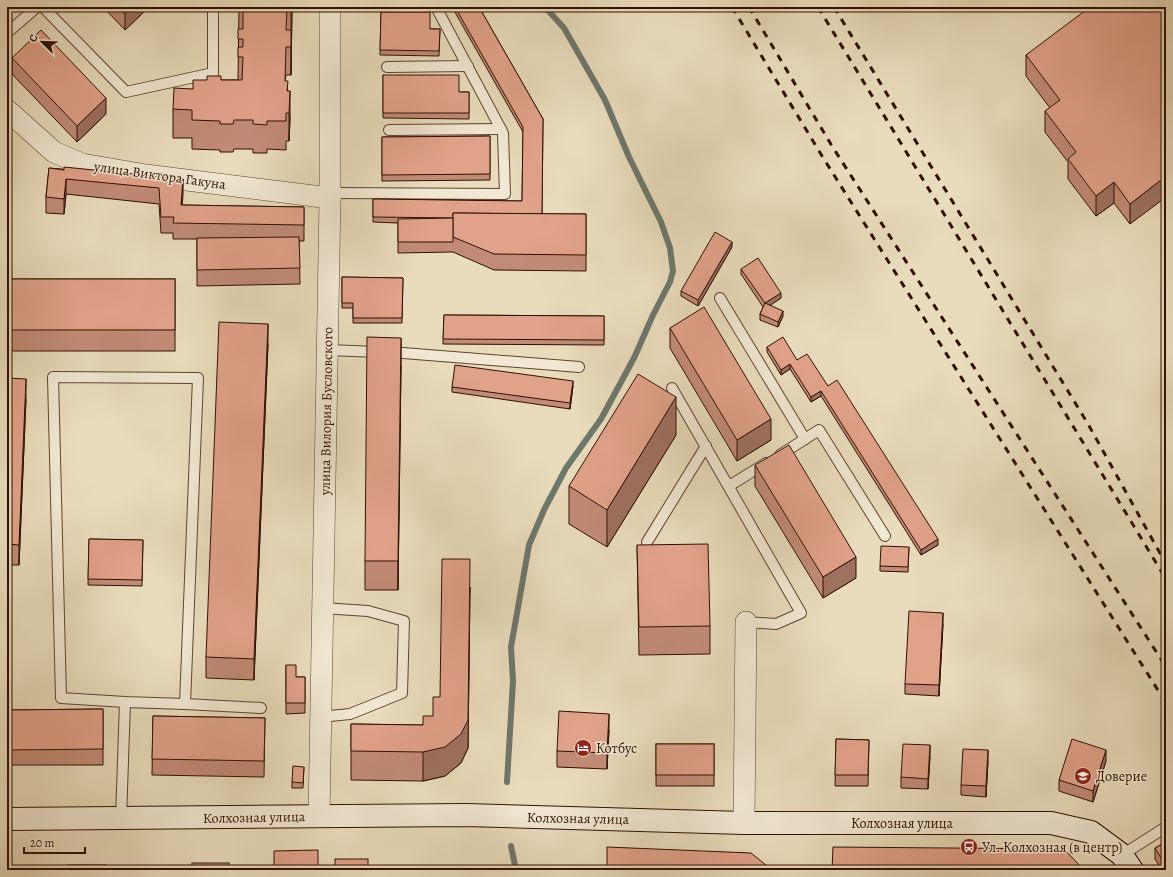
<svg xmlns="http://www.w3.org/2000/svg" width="1173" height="877" font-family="Alegreya,serif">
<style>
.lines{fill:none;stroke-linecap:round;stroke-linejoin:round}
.stream{stroke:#6d776c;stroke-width:6}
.lane-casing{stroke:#5e4330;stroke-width:12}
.street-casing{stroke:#5e4330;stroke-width:22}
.secondary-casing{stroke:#2f1002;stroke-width:24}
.lane{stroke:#f1e8d3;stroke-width:10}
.street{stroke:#f1e8d3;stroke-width:21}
.secondary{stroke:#f1e8d3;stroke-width:22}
.rail{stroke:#2f1002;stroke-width:3;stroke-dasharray:7 7;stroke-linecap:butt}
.wall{fill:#c28b77;stroke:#2f1002}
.shaded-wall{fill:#9e7161;stroke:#2f1002}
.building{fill:#e1a28a;stroke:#2f1002}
.labels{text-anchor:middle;stroke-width:3;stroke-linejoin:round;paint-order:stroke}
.street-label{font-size:14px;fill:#2f1002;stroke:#f1e8d3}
.poi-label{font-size:14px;fill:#2f1002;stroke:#f1e8d3;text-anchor:start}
</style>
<rect width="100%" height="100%" fill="#e9dcbc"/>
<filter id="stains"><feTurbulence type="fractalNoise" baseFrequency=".005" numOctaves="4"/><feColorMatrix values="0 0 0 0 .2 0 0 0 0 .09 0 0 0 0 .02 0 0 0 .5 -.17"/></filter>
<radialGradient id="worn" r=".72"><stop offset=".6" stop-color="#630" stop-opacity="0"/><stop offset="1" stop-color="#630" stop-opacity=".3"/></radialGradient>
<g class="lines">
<g class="stream">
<polyline points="507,782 513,681 511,647 529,545 544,510 566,468 601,419 634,358 653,315 670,282 673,271 670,248 661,222 629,157 605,100 564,28 545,7"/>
<polyline points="511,846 516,870"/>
</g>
<g class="lane-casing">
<g id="lane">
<polyline points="43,7 126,92 213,73 213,7"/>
<polyline points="7,33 37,7"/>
<polyline points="387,67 468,66"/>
<polyline points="389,130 501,129"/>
<polyline points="330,193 505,194 503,133 436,7"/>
<polyline points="720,298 805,439"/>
<polyline points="327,350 403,353 579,367"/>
<polyline points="672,388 801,613 776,624 746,622"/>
<polyline points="780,455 819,430 885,536"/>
<polyline points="729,486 766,463"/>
<polyline points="647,542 706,446"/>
<polyline points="185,704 261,708"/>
<polyline points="320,717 350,714 402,693 404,621 368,611 322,608"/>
<polyline points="121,819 125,702 185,704 198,378 53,377 61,698 125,702"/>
<polyline points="1122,855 1166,827"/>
</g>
</g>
<g class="street-casing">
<g id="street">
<polyline points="7,110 54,152 82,164 146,175 330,198"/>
<polyline points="319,816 330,198 330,7"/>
<polyline points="744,823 746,622"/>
</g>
</g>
<g class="secondary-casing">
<polyline id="secondary" points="7,819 466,815 744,823 1051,823 1091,832 1122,855 1132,870"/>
</g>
<use href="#lane" class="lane"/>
<use href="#street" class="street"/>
<use href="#secondary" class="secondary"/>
<g class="rail">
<polyline points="732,7 822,156 1166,703"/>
<polyline points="749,7 832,146 1166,667"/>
<polyline points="818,7 1166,579"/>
<polyline points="834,7 1088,424 1166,564"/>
</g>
</g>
<g class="wall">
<polygon points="103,7 149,7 125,30"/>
<polygon points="239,7 292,7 291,75 286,75 285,81 288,91 290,119 289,141 286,141 286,150 267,149 267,153 253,153 253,149 234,149 233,152 220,152 220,150 192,149 192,138 173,138 173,109 193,89 207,80 238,80"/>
<polygon points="452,7 479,7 543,119 542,214 586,214 586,271 494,270 453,252 398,253 398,223 373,222 373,199 522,201 523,132"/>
<polygon points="1166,7 1130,224 1114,203 1096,216 1068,179 1068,162 1045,132 1045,111 1050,108 1026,76 1026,55"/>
<polygon points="381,12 430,29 440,29 439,56 380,55"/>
<polygon points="12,58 106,114 77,142 12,74"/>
<polygon points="383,75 459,92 469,92 469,119 383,118"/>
<polygon points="490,136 490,180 382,181 382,137"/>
<polygon points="49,168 183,179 182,205 304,207 304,241 299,241 300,284 197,286 197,239 173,239 173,233 161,233 159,204 66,194 64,214 46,213 46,197"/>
<polygon points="732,247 698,306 681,296 681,291"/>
<polygon points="741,269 781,298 770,305 783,316 778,327 760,320 760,314 763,307 741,274"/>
<polygon points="342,277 403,278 402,323 353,323 353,308 342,308"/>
<rect x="7" y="279" width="168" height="72"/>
<polygon points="444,315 604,316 604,345 443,344"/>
<polygon points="670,328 771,440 737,461 670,348"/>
<polygon points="268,344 254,680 206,678 206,657"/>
<polygon points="767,347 797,360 828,386 938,545 921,555 821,396 811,402 790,369 781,375 767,352"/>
<polygon points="401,366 398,590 365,590 365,561"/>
<polygon points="7,378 26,399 19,565 7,565"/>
<polygon points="573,386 570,409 452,392 452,387"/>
<polygon points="676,435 607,547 569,524 569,486"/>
<polygon points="755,465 856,578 823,598 755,486"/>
<polygon points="89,539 143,540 142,586 88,585"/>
<polygon points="637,545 710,626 710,654 639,655"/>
<polygon points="909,547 908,572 880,571 880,566"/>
<polygon points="470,587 468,748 461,763 445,776 423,781 351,780 351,724 423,725 433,716 440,697"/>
<polygon points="943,624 939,696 905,694 905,684"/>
<polygon points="286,665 296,677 305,677 305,713 286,714"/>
<polygon points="103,709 103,765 7,765 7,710"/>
<polygon points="153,716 265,718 264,777 152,775"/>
<polygon points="609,730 607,769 557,767 557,751"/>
<polygon points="836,739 869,740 868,786 835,786"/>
<rect x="656" y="744" width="58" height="42"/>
<polygon points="930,756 928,789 901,788 901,777"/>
<polygon points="988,761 986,797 961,795 961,785"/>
<polygon points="1106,761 1093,802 1059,791 1059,780"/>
<polygon points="304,767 303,788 292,788 292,782"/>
<polygon points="1166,842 1166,870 1162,870 1155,859 1155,848"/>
</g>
<g class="shaded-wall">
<polygon points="132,7 149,7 125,30 125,14"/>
<polygon points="291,7 292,7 291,75"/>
<polygon points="290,91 290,119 289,141 289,113"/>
<polygon points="106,98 106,114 77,142 77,126"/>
<polygon points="1166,176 1166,197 1130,224 1130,204"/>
<polygon points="66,179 66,194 64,214 64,199"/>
<polygon points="183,179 183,195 181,221 181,205"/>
<polygon points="1114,182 1114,203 1096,216 1096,196"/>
<polygon points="732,242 732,247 698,306 698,300"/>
<polygon points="781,293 781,298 765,309 765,303"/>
<polygon points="783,311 783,316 778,327 778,322"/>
<polygon points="268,324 268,344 254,680 254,659"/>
<polygon points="401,338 401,366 398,590 398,561"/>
<polygon points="790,364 790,369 781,375 781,370"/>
<polygon points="26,379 26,399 19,565 19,545"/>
<polygon points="573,381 573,386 570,409 570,403"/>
<polygon points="821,391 821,396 811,402 811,397"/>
<polygon points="676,397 676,435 607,547 607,510"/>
<polygon points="771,419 771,440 737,461 737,440"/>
<polygon points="938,539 938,545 921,555 921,550"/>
<polygon points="856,557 856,578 823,598 823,577"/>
<polygon points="470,587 468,748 461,763 445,776 423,781 423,752 461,734"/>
<polygon points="943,613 943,624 939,696 939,685"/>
<polygon points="609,714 609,730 607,769 607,753"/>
<polygon points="930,745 930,756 928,789 928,779"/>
<polygon points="988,750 988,761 986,797 986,786"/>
<polygon points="1106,750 1106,761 1093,802 1093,791"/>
</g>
<g class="building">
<polygon points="118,7 132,7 125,14"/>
<polygon points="239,7 291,7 291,10 287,10 286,30 291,30 291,47 286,47 285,81 288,81 287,91 290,91 289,113 286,113 286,121 267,121 267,125 253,124 253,120 234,120 233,124 220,124 220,121 192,120 192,110 173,109 174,88 193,89 193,80 207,80 207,76 221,76 221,80 242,80 243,57 238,57 238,47 243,47 243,39 238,39 238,29 243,29 243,10 239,10"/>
<polygon points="455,7 479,7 543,119 542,214 453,213 453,218 373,217 373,199 522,201 523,127"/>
<polygon points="1090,7 1166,7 1166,176 1130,204 1114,182 1096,196 1068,159 1076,152 1045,111 1060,100 1026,55"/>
<polygon points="381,12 430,12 430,29 440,29 439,51 380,50"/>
<polygon points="41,30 106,98 77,126 12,58"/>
<polygon points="383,75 459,75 459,92 469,92 469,113 383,113"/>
<polygon points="490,136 490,174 382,175 382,137"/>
<polygon points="64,167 183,179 181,205 304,207 304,225 173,223 174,217 161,217 159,188 66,179 64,199 46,197 49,168 64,170"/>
<polygon points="453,213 586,214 586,255 494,254 453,237"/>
<polygon points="453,218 453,242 398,242 398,219"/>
<polygon points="715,232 732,242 698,300 681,291"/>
<polygon points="299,237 300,268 197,270 197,238"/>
<polygon points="758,258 781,293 765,303 783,311 778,322 760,314 765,303 741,269"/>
<polygon points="342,277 403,278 402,318 353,318 353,303 342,303"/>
<rect x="7" y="279" width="168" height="51"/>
<polygon points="704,307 771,419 737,440 670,328"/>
<polygon points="444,315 604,316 604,340 443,339"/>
<polygon points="219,322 268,324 254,659 206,657"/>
<polygon points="367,337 401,338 398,561 365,561"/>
<polygon points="783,337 797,360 807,354 828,386 837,380 938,539 921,550 821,391 811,397 790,364 781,370 767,347"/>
<polygon points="455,365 573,381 570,403 452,387"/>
<polygon points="638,374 676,397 607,510 569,486"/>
<polygon points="7,378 26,379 19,545 7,544"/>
<polygon points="789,445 856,557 823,577 755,465"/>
<polygon points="89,539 143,540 142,580 88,579"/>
<polygon points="708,544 710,626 639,627 637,545"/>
<polygon points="881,546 909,547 908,567 880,566"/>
<polygon points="442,559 470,559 468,720 461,734 445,747 423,752 351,751 351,724 423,725 423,716 433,716 433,697 440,697"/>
<polygon points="909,611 943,613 939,685 905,684"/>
<polygon points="286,665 296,665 296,677 305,677 305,703 286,703"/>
<polygon points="103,709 103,749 7,750 7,710"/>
<polygon points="559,711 609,714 607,753 557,751"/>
<polygon points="153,716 265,718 264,761 152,759"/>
<polygon points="836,739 869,740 868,775 835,775"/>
<polygon points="1072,739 1106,750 1093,791 1059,780"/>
<rect x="656" y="744" width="58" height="31"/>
<polygon points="903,744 930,745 928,779 901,777"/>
<polygon points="963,749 988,750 986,786 961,785"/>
<polygon points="293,766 304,767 303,783 292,782"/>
<polygon points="1166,842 1166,866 1155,848"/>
<polygon points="607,847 751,853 772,870 607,870"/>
<polygon points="833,847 1064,849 1084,870 832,870"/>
<polygon points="318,850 318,870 274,870 274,851"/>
<rect x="335" y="859" width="33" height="11"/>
<rect x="192" y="863" width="37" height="7"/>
<rect x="68" y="865" width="38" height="5"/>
</g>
<defs>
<g id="hotel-disc" transform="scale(0.9)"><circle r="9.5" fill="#8f2418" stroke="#f1e8d3"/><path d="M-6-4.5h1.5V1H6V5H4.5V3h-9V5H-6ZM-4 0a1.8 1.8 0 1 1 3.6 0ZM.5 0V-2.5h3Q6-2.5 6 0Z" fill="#fff"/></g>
<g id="school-disc" transform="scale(0.9)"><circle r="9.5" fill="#8f2418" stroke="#f1e8d3"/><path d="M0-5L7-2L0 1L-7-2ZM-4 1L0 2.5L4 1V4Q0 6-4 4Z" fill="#fff"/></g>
<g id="bus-disc" transform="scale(0.9)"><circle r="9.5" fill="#8f2418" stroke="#f1e8d3"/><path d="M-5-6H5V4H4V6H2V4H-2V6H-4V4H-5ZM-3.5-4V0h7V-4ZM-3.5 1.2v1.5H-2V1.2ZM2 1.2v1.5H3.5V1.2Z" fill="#fff"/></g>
</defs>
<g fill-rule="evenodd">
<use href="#hotel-disc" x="583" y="748"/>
<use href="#school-disc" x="1083" y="776"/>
<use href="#bus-disc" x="969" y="847"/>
</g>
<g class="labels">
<g class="street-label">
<text transform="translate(160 175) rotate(8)" y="5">улица Виктора Гакуна</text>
<text transform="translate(326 411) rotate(-89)" y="5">улица Вилория Бусловского</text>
<text transform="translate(254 817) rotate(-1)" y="5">Колхозная улица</text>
<text transform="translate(578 818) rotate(1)" y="5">Колхозная улица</text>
<text x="902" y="828">Колхозная улица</text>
</g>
<g class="poi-label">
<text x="596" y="753">Котбус</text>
<text x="1096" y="781">Доверие</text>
<text x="982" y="852">Ул. Колхозная (в центр)</text>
</g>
</g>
<rect width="1173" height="877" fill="none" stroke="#e9dcbc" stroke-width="24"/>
<rect x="8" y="8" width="1157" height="861" fill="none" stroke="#2f1002" stroke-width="2"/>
<rect x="12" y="12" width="1149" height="853" fill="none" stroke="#2f1002"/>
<g transform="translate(42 42) rotate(293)" stroke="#f1e8d3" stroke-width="3" paint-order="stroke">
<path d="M0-3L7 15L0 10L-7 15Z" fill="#2f1002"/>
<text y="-6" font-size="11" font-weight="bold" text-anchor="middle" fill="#2f1002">С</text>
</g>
<path d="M24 847v6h61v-6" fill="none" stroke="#2f1002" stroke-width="2"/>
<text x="30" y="847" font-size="12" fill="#2f1002" stroke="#f1e8d3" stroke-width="3" paint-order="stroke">20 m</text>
<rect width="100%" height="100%" filter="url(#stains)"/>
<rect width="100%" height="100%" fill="url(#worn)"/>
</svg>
